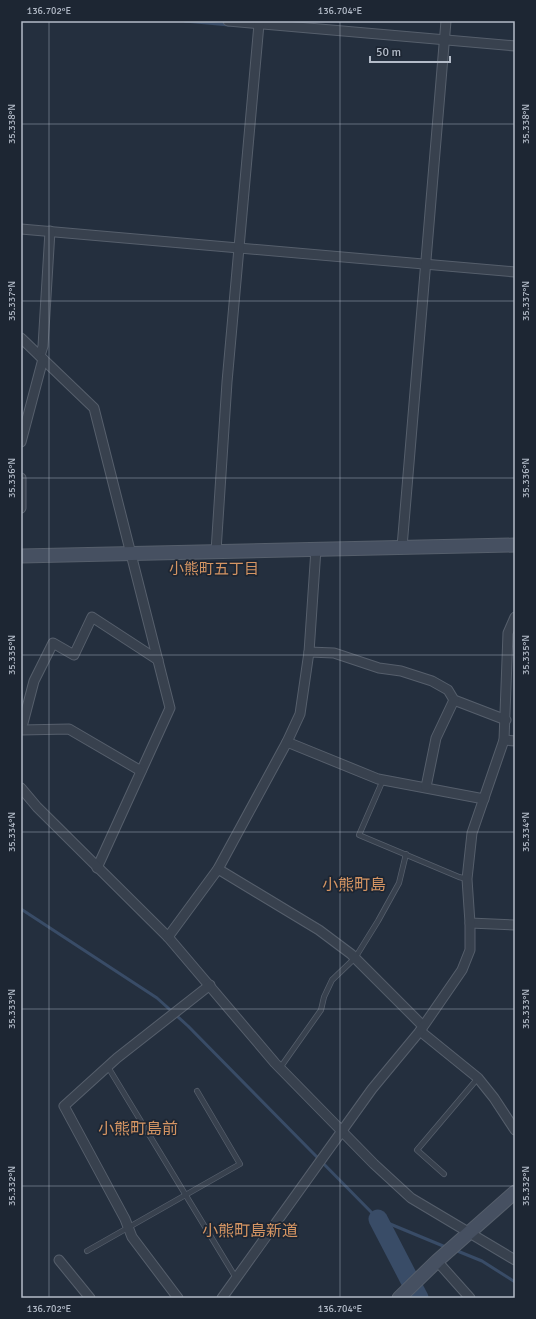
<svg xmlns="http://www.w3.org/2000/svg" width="536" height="1319" font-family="Signika,'Noto Sans JP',sans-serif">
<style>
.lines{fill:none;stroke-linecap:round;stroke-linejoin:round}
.stream{stroke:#394c67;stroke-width:3}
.river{stroke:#394c67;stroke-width:19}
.lane-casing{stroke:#565f6c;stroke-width:6}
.street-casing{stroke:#565f6c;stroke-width:11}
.secondary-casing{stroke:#565f6c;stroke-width:15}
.lane{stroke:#38414e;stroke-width:4.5}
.street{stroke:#38414e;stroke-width:9}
.secondary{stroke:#465061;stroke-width:13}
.ticks{fill:none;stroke:#b4bcc9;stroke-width:1;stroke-opacity:0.45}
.labels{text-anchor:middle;stroke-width:3.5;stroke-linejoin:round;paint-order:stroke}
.neighbourhood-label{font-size:15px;fill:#d59563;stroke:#1d2633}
.quarter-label{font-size:16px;fill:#d59563;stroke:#1d2633}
.neatline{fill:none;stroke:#b4bcc9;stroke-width:1.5}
.ticks-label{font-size:10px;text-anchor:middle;fill:#b4bcc9}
</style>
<rect width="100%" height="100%" fill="#242f3e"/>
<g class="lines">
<g class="stream">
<polyline points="185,21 229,25"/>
<polyline points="21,909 157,998 188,1026 378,1219 448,1248"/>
<polyline points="455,1250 482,1261 515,1282"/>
</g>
<polyline class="river" points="378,1219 419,1298"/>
<g class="lane-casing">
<g id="lane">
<polyline points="383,780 359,835 459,877 467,879"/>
<polyline points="108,1067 236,1278"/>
<polyline points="280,1068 321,1010 324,997 332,980 355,958 378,921 399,883 406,854"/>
<polyline points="444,1174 417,1150 478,1078"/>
<polyline points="87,1251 240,1164 197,1091"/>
</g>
</g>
<g class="street-casing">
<g id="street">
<polyline points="228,21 515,46"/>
<polyline points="21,229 515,272"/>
<polyline points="21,338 94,408 170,708 97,868"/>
<polyline points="40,356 43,346 50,231"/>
<polyline points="21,442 43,359"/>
<polyline points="21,478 21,508"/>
<polyline points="402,547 446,21"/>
<polyline points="216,551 227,382 259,24"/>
<polyline points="309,652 334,653 379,668 401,671 432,681 448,690 454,700 506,720"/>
<polyline points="21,726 23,723 34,681 53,643 74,655 92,617 158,660"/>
<polyline points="21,730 69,729 141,771"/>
<polyline points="504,740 515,741"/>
<polyline points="287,742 378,779 484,799"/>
<polyline points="426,787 436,738 454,700"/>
<polyline points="21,788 37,807 168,937 275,1063 374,1164 411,1198 515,1260"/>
<polyline points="218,869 319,930 351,954 423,1026"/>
<polyline points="470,923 515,925"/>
<polyline points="168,937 218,869 287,742 300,714 309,652 316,549"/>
<polyline points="420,1031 478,1078 494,1098 515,1130"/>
<polyline points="59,1260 90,1298"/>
<polyline points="437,1261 470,1298"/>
<polyline points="178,1298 132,1237 125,1219 64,1106 117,1058 210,985"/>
<polyline points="222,1298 372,1089 420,1031 462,970 470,950 470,923 467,879 472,833 504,740 508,633 515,617"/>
</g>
</g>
<g class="secondary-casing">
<g id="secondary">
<polyline points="21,556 515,545"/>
<polyline points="399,1298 437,1261 515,1192"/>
</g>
</g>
<use href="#lane" class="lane"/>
<use href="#street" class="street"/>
<use href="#secondary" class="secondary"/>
</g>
<path class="ticks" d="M49,21v1277M340,21v1277M21,124h494M21,301h494M21,478h494M21,655h494M21,832h494M21,1009h494M21,1186h494"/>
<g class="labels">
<g class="neighbourhood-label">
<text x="214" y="574">小熊町五丁目</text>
</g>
<g class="quarter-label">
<text x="354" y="890">小熊町島</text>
<text x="138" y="1134">小熊町島前</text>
<text x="250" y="1236">小熊町島新道</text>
</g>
</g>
<rect width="536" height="1319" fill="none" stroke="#1d2633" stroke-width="44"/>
<path d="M370 56v6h80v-6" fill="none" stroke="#b4bcc9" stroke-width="2"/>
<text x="376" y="56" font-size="12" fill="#b4bcc9" stroke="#1d2633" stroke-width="3" paint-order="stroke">50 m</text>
<rect x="22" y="22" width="492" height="1275" class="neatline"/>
<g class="ticks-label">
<text x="49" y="14">136.702°E</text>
<text x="340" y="14">136.704°E</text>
<text transform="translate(11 124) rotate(-90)" y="4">35.338°N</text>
<text transform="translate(525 124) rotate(-90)" y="4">35.338°N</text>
<text transform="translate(11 301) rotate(-90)" y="4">35.337°N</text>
<text transform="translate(525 301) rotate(-90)" y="4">35.337°N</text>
<text transform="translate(11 478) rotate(-90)" y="4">35.336°N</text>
<text transform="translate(525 478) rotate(-90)" y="4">35.336°N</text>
<text transform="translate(11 655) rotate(-90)" y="4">35.335°N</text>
<text transform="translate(525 655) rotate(-90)" y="4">35.335°N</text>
<text transform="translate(11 832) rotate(-90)" y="4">35.334°N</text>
<text transform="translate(525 832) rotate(-90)" y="4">35.334°N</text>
<text transform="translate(11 1009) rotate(-90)" y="4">35.333°N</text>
<text transform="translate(525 1009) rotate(-90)" y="4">35.333°N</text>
<text transform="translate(11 1186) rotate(-90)" y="4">35.332°N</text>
<text transform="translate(525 1186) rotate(-90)" y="4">35.332°N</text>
<text x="49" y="1312">136.702°E</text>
<text x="340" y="1312">136.704°E</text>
</g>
</svg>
